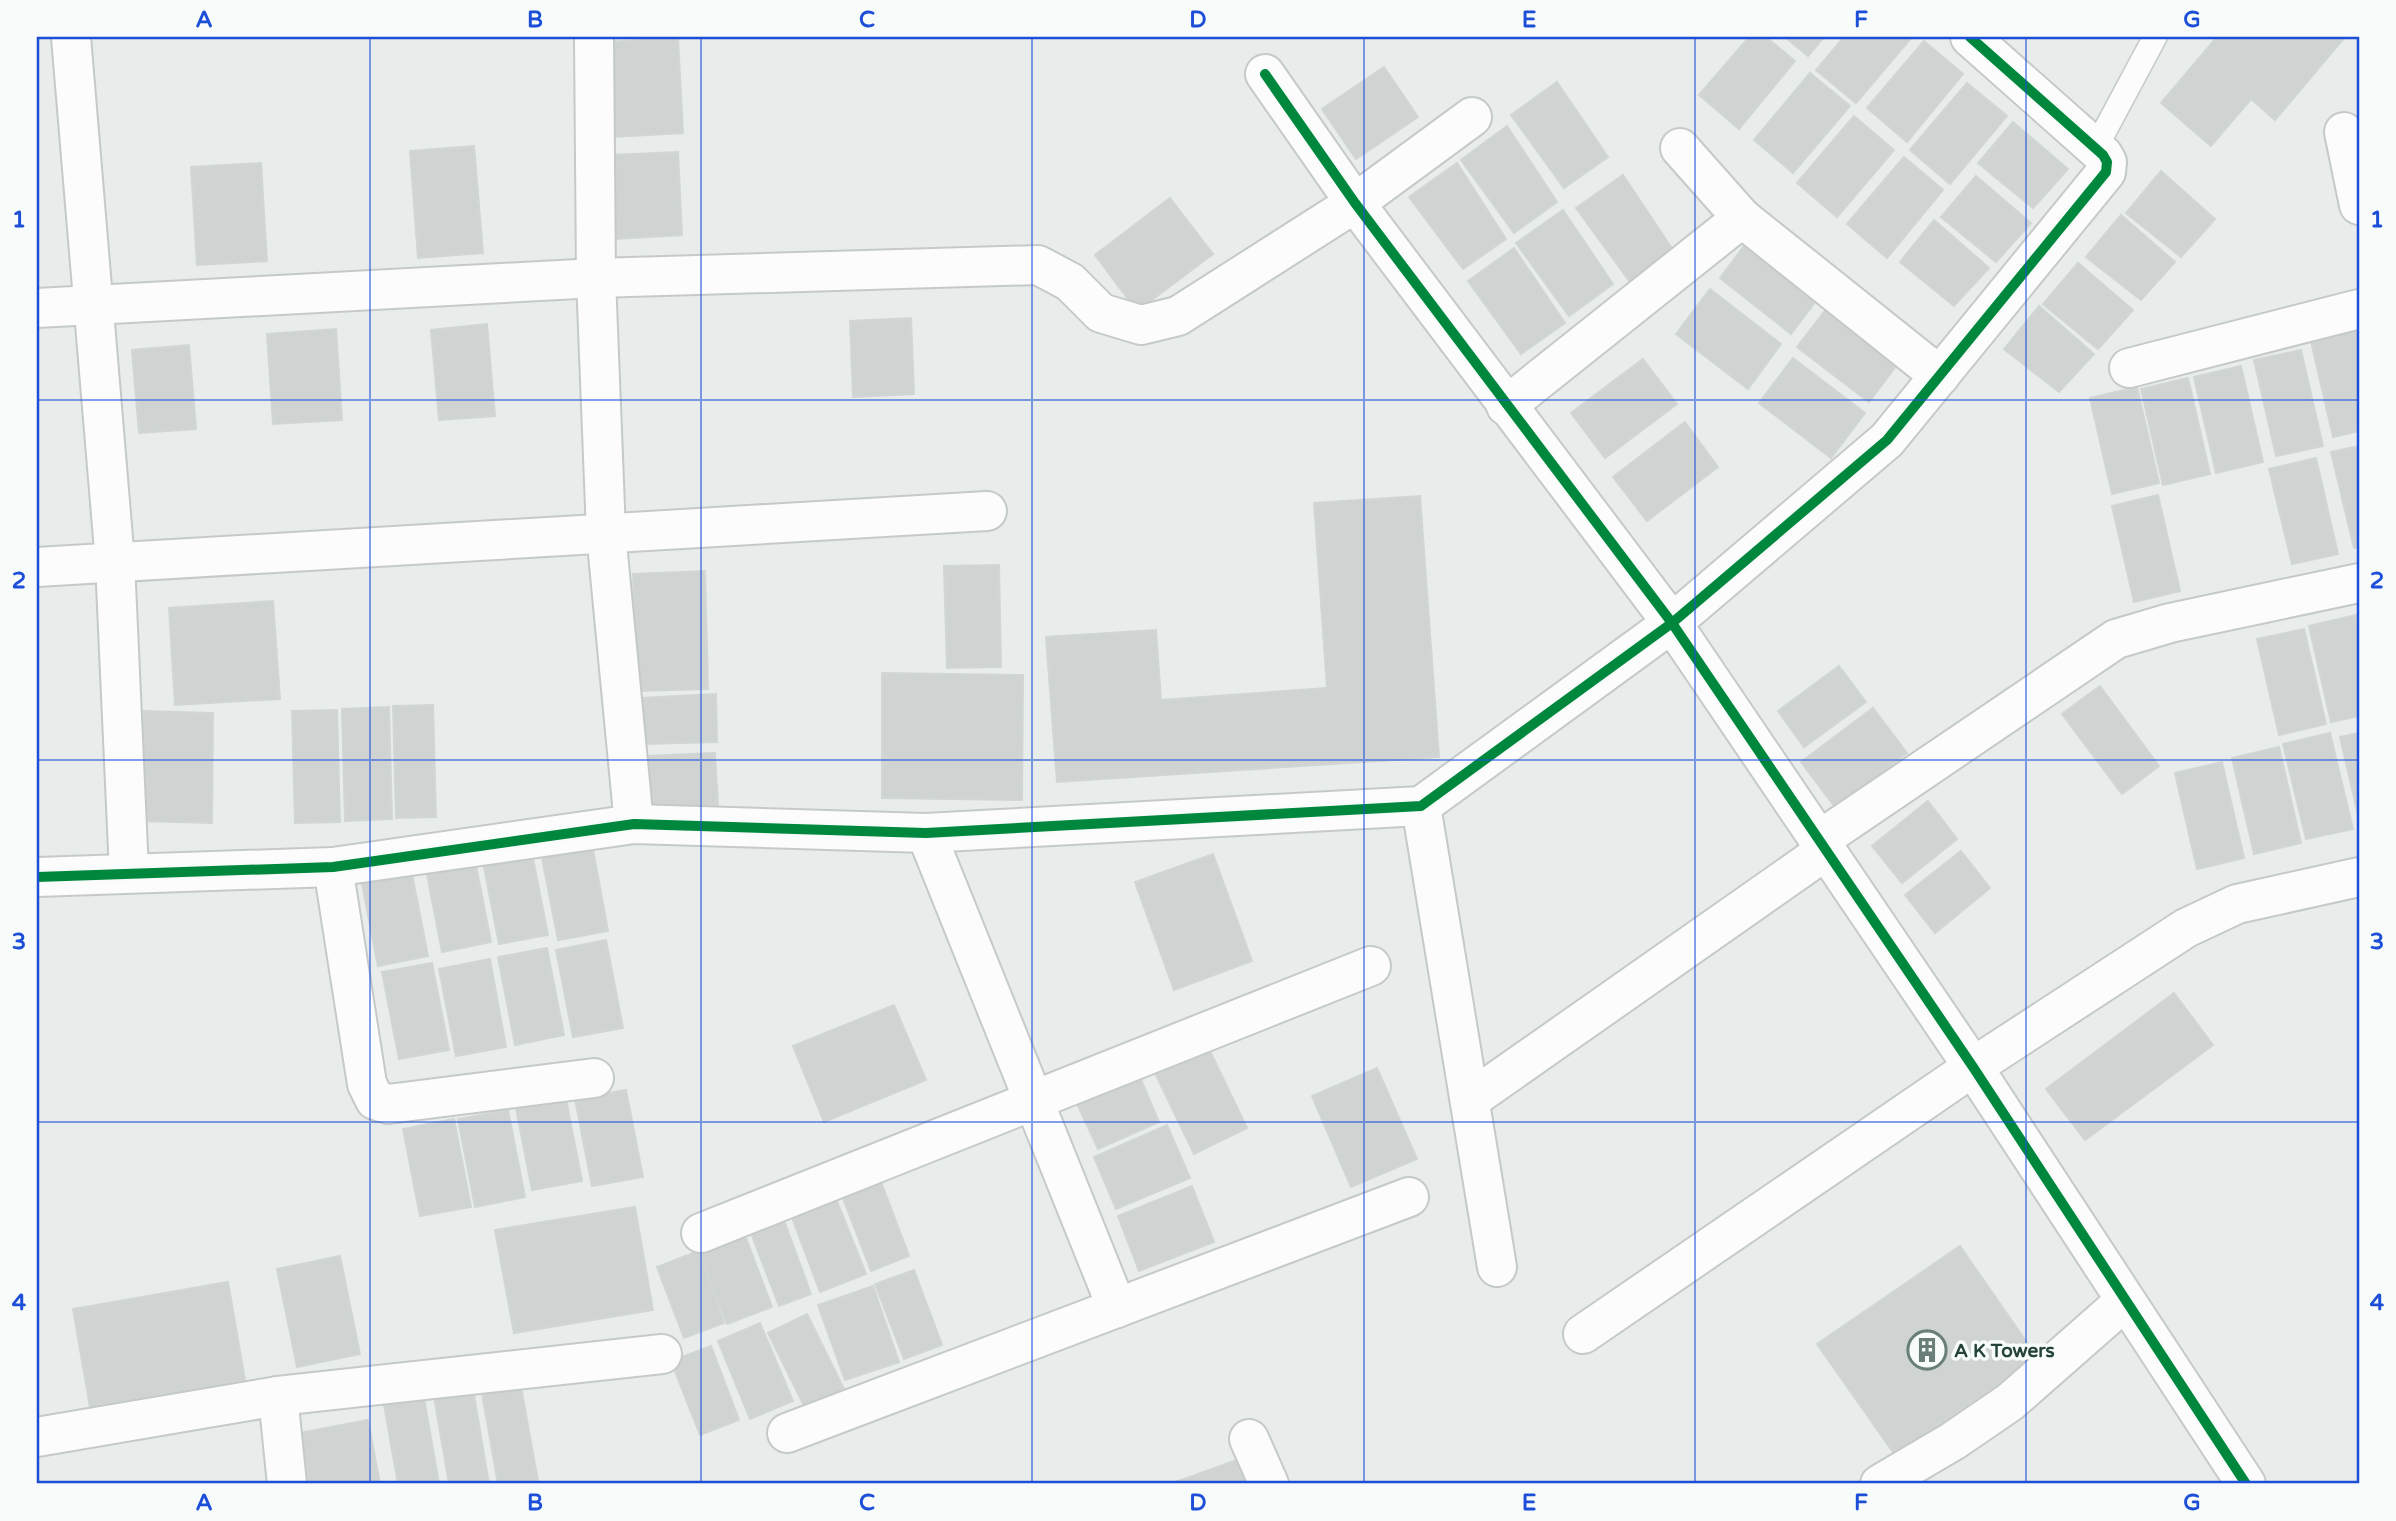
<svg xmlns="http://www.w3.org/2000/svg" width="2396" height="1521" font-family="'Varela Round',sans-serif">
<style>
.building{fill:#cfd4d2;stroke:#d1d6d4;stroke-width:2}
.lines{fill:none;stroke-linecap:round;stroke-linejoin:round}
.lane-casing{stroke:#c5cac8;stroke-width:26}
.street-casing{stroke:#c5cac8;stroke-width:42}
.lane{stroke:#fcfcfc;stroke-width:23}
.street{stroke:#fcfcfc;stroke-width:38}
.cycleway-casing{stroke:#f7fbf9;stroke-width:15}
.cycleway{stroke:#00873e;stroke-width:10}
.grid{fill:none;stroke:#1d4ed8;stroke-width:2;stroke-opacity:0.55}
.labels{text-anchor:middle;stroke-width:7;stroke-linejoin:round;paint-order:stroke}
.poi-label{font-size:19px;font-weight:bold;fill:#24423a;stroke:#f7fbf9;text-anchor:start}
.neatline{fill:none;stroke:#1d4ed8;stroke-width:2.5}
.grid-label{font-size:23px;text-anchor:middle;font-weight:bold;fill:#1d4ed8}
</style>
<rect width="100%" height="100%" fill="#e8edeb"/>
<g class="building">
<polygon points="1749,37 1766,37 1795,61 1739,129 1699,95"/>
<polygon points="1785,37 1824,37 1808,56"/>
<polygon points="1844,37 1912,37 1856,103 1816,70"/>
<polygon points="2217,37 2345,37 2275,120 2251,99 2211,146 2161,103"/>
<polygon points="678,38 683,133 612,137 607,42"/>
<polygon points="1924,41 1963,74 1907,142 1867,108"/>
<polygon points="1384,67 1418,117 1356,159 1322,109"/>
<polygon points="1810,73 1850,106 1793,173 1754,140"/>
<polygon points="1557,82 1608,157 1564,188 1511,115"/>
<polygon points="1967,83 2007,116 1950,184 1910,150"/>
<polygon points="1854,116 1894,150 1837,217 1797,183"/>
<polygon points="2013,122 2068,169 2033,208 1978,163"/>
<polygon points="1507,126 1557,202 1514,233 1461,160"/>
<polygon points="474,146 483,253 418,258 410,151"/>
<polygon points="678,152 682,235 615,239 610,155"/>
<polygon points="1904,157 1943,190 1887,258 1847,224"/>
<polygon points="261,163 267,261 197,265 191,167"/>
<polygon points="1457,163 1506,239 1463,269 1409,197"/>
<polygon points="2161,171 2215,219 2181,257 2126,213"/>
<polygon points="1623,175 1673,250 1630,282 1576,208"/>
<polygon points="1976,176 2031,223 1996,262 1941,217"/>
<polygon points="1170,198 1213,254 1137,311 1095,255"/>
<polygon points="1563,210 1613,284 1569,316 1516,243"/>
<polygon points="2121,215 2175,262 2141,300 2086,257"/>
<polygon points="1934,220 1989,268 1954,306 1900,262"/>
<polygon points="1753,234 1825,289 1791,334 1720,278"/>
<polygon points="1514,248 1565,323 1521,354 1468,281"/>
<polygon points="2078,263 2133,310 2098,349 2043,304"/>
<polygon points="1710,289 1781,344 1748,389 1676,334"/>
<polygon points="1831,303 1902,358 1869,402 1797,347"/>
<polygon points="2039,306 2094,354 2059,392 2004,349"/>
<polygon points="911,318 914,394 853,397 850,321"/>
<polygon points="487,324 495,416 439,420 431,330"/>
<polygon points="336,329 342,420 273,424 267,334"/>
<polygon points="2358,330 2359,431 2333,437 2311,341"/>
<polygon points="189,345 196,429 139,433 132,350"/>
<polygon points="2301,350 2323,446 2276,456 2254,360"/>
<polygon points="1793,358 1865,413 1831,458 1759,403"/>
<polygon points="1643,359 1677,404 1605,458 1571,413"/>
<polygon points="2241,366 2263,462 2216,473 2194,377"/>
<polygon points="2188,378 2210,474 2163,485 2141,389"/>
<polygon points="2137,387 2159,483 2112,494 2090,398"/>
<polygon points="1685,422 1718,467 1647,521 1613,477"/>
<polygon points="2359,446 2359,547 2354,548 2331,452"/>
<polygon points="2316,458 2338,554 2292,564 2269,469"/>
<polygon points="2158,495 2180,591 2134,602 2112,506"/>
<polygon points="1420,496 1439,757 1057,782 1046,637 1156,630 1161,700 1327,688 1314,503"/>
<polygon points="999,565 1001,667 947,668 944,566"/>
<polygon points="705,571 708,689 637,691 633,574"/>
<polygon points="273,601 280,699 175,705 169,608"/>
<polygon points="2356,615 2359,629 2359,716 2331,722 2309,626"/>
<polygon points="2304,629 2326,724 2279,735 2257,639"/>
<polygon points="1839,666 1866,702 1804,747 1778,711"/>
<polygon points="882,673 1023,675 1022,800 882,798"/>
<polygon points="2100,686 2159,766 2122,794 2062,714"/>
<polygon points="716,694 717,742 644,744 642,698"/>
<polygon points="433,705 436,817 396,818 393,706"/>
<polygon points="389,707 392,819 345,821 342,709"/>
<polygon points="1873,708 1907,753 1835,807 1801,762"/>
<polygon points="337,710 340,822 295,823 292,711"/>
<polygon points="144,711 213,713 212,823 141,821"/>
<polygon points="2330,733 2353,829 2306,839 2283,744"/>
<polygon points="2359,733 2359,819 2340,737"/>
<polygon points="2279,747 2301,843 2254,854 2232,758"/>
<polygon points="715,753 718,805 648,808 645,756"/>
<polygon points="2222,762 2244,858 2197,869 2175,773"/>
<polygon points="1928,801 1957,839 1902,883 1872,846"/>
<polygon points="592,844 608,931 558,940 541,853"/>
<polygon points="531,848 548,935 499,944 482,857"/>
<polygon points="1961,851 1990,888 1935,933 1905,895"/>
<polygon points="1213,854 1252,961 1174,990 1135,882"/>
<polygon points="474,855 491,942 442,952 425,864"/>
<polygon points="411,869 428,956 378,966 361,879"/>
<polygon points="606,940 623,1028 573,1037 556,950"/>
<polygon points="547,948 564,1035 515,1045 498,957"/>
<polygon points="490,959 506,1047 456,1056 439,969"/>
<polygon points="432,963 449,1050 399,1059 382,972"/>
<polygon points="2174,993 2213,1045 2085,1140 2046,1089"/>
<polygon points="894,1005 926,1080 824,1122 793,1046"/>
<polygon points="1208,1047 1247,1128 1194,1154 1155,1073"/>
<polygon points="1136,1068 1159,1122 1098,1149 1073,1095"/>
<polygon points="1377,1068 1417,1159 1351,1187 1312,1096"/>
<polygon points="626,1090 643,1177 592,1186 575,1099"/>
<polygon points="565,1094 582,1181 532,1190 515,1103"/>
<polygon points="508,1110 525,1197 475,1207 458,1119"/>
<polygon points="454,1119 471,1207 420,1216 403,1129"/>
<polygon points="1167,1125 1190,1178 1116,1209 1094,1157"/>
<polygon points="880,1179 909,1256 871,1271 841,1193"/>
<polygon points="1192,1186 1214,1242 1139,1271 1118,1216"/>
<polygon points="835,1196 866,1274 820,1292 790,1212"/>
<polygon points="635,1207 653,1310 514,1333 495,1230"/>
<polygon points="782,1215 811,1294 779,1306 749,1228"/>
<polygon points="743,1230 772,1307 727,1324 697,1247"/>
<polygon points="1960,1246 2037,1357 1895,1455 1817,1344"/>
<polygon points="698,1251 724,1323 684,1338 657,1267"/>
<polygon points="340,1256 360,1354 297,1367 277,1269"/>
<polygon points="914,1270 942,1345 904,1359 875,1284"/>
<polygon points="228,1282 245,1380 90,1407 73,1309"/>
<polygon points="873,1286 899,1362 845,1380 818,1305"/>
<polygon points="807,1314 844,1389 805,1408 768,1333"/>
<polygon points="760,1323 793,1401 750,1419 718,1341"/>
<polygon points="711,1346 739,1420 700,1435 671,1361"/>
<polygon points="520,1381 538,1481 498,1484 481,1388"/>
<polygon points="472,1383 489,1484 449,1484 433,1391"/>
<polygon points="423,1392 439,1484 398,1484 383,1399"/>
<polygon points="368,1420 380,1484 303,1484 294,1434"/>
<polygon points="1237,1460 1246,1484 1170,1484"/>
</g>
<g class="lines">
<g class="lane-casing">
<polyline id="lane" points="2095,149 2155,37"/>
</g>
<g class="street-casing">
<g id="street">
<polyline points="71,37 115,562 129,872"/>
<polyline points="594,37 596,278 606,533 634,824"/>
<polyline points="1265,74 1355,203 1672,623 1973,1067 2246,1484"/>
<polyline points="2344,132 2359,205"/>
<polyline points="1680,148 1742,218"/>
<polyline points="37,308 596,278 1038,265 1070,282 1101,313 1141,325 1178,316 1355,203 1472,117"/>
<polyline points="2129,368 2359,309"/>
<polyline points="1506,406 1742,218 1940,376"/>
<polyline points="37,567 987,511"/>
<polyline points="1421,806 1497,1267"/>
<polyline points="926,833 1117,1308"/>
<polyline points="1818,841 2116,639 2170,623 2359,583"/>
<polyline points="333,867 367,1084 375,1100 388,1104 594,1078"/>
<polyline points="37,877 333,867 634,824 926,833 1421,806 1672,623 1887,440 2106,172 2107,162 2103,155 1970,37"/>
<polyline points="1470,1100 1825,851"/>
<polyline points="701,1233 1371,966"/>
<polyline points="1583,1334 1973,1067 2186,928 2237,904 2359,877"/>
<polyline points="278,1396 287,1484"/>
<polyline points="787,1433 1409,1197"/>
<polyline points="37,1437 278,1396 662,1354"/>
<polyline points="1249,1439 1269,1484"/>
<polyline points="1880,1484 1953,1441 2010,1402 2125,1301"/>
</g>
</g>
<use href="#lane" class="lane"/>
<use href="#street" class="street"/>
<g class="cycleway-casing">
<g id="cycleway">
<polyline points="1265,74 1355,203 1672,623 1973,1067 2246,1484"/>
<polyline points="37,877 333,867 634,824 926,833 1421,806 1672,623 1887,440 2106,172 2107,162 2103,155 1970,37"/>
</g>
</g>
<use href="#cycleway" class="cycleway"/>
</g>
<path class="grid" d="M370,37v1447M701,37v1447M1032,37v1447M1364,37v1447M1695,37v1447M2026,37v1447M37,400h2322M37,760h2322M37,1122h2322"/>
<defs>
<g id="building-ring" transform="scale(2.0125)"><circle r="9.5" fill="#f7fbf9" stroke="#697e78" stroke-width="1.5"/><path d="M-4-6H4V6H1V3H-1V6H-4ZM-2.5-4.3h1.7v1.8h-1.7ZM.8-4.3h1.7v1.8H.8ZM-2.5-1h1.7V.8h-1.7ZM.8-1h1.7V.8H.8Z" fill="#697e78"/></g>
</defs>
<g fill-rule="evenodd">
<use href="#building-ring" x="1927" y="1350"/>
</g>
<g class="labels">
<g class="poi-label">
<text x="1954" y="1357">A K Towers</text>
</g>
</g>
<rect width="2396" height="1521" fill="none" stroke="#f7fbf9" stroke-width="77"/>
<rect x="38" y="38" width="2320" height="1444" class="neatline"/>
<g class="grid-label">
<text x="204" y="27">A</text>
<text x="535" y="27">B</text>
<text x="867" y="27">C</text>
<text x="1198" y="27">D</text>
<text x="1529" y="27">E</text>
<text x="1861" y="27">F</text>
<text x="2192" y="27">G</text>
<text x="19" y="227">1</text>
<text x="2377" y="227">1</text>
<text x="19" y="588">2</text>
<text x="2377" y="588">2</text>
<text x="19" y="949">3</text>
<text x="2377" y="949">3</text>
<text x="19" y="1310">4</text>
<text x="2377" y="1310">4</text>
<text x="204" y="1510">A</text>
<text x="535" y="1510">B</text>
<text x="867" y="1510">C</text>
<text x="1198" y="1510">D</text>
<text x="1529" y="1510">E</text>
<text x="1861" y="1510">F</text>
<text x="2192" y="1510">G</text>
</g>
</svg>
